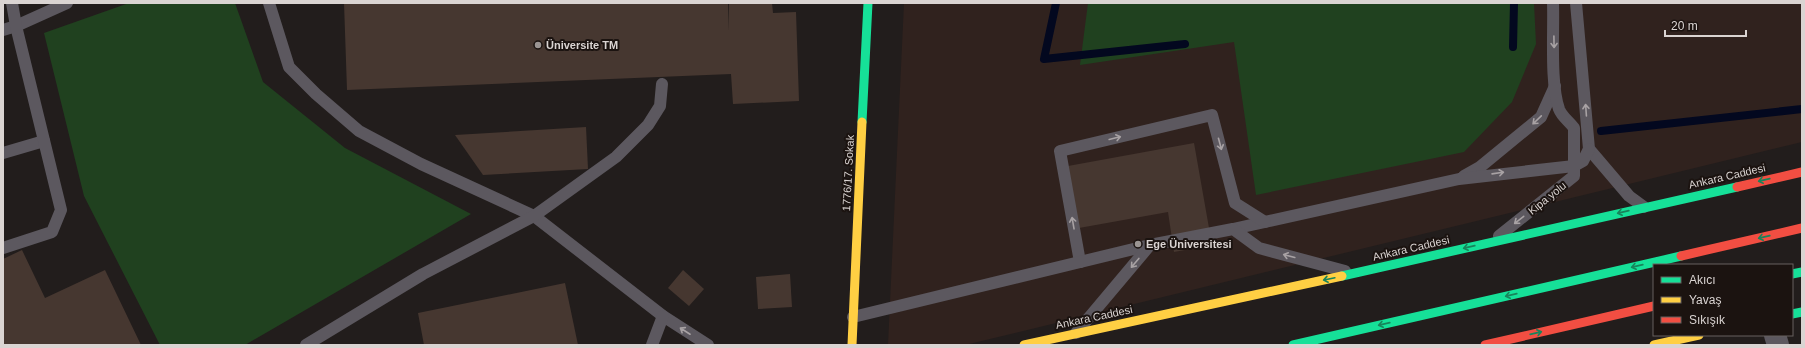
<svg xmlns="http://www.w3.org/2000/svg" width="1805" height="348" font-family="Arial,sans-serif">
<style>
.built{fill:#30221e}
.green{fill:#20411f}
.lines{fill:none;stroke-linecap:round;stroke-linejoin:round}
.stream{stroke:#03081f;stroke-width:8}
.building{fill:#463730}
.lane{stroke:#5c585f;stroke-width:12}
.street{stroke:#5c585f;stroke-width:22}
.fast{stroke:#16e098;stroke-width:9}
.slow{stroke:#ffcf43;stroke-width:9}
.jam{stroke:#f24e42;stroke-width:9}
.oneway{stroke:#a8a2a4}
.oneway2{stroke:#18845b}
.poi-dot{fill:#9a9492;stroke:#1b1310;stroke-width:1.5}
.labels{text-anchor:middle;stroke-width:4;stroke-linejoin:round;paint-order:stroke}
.poi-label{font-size:11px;font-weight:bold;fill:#dad4d2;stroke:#1b1310;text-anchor:start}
.street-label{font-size:11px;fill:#dad4d2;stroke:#1b1310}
</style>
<rect width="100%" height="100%" fill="#221d1c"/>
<polygon class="built" points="904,3 1802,3 1802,142 965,345 888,345"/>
<g class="green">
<polygon points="129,3 235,3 263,82 345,148 471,214 245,345 160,345 84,196 44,33"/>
<polygon points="1088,3 1534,3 1536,44 1512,102 1464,152 1256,195 1234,42 1080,65"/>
</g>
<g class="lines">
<g class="stream">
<polyline points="1056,3 1044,59 1185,44"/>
<polyline points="1513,47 1514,3"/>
<polyline points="1601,131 1802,109"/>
</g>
</g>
<g class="building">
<polygon points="344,3 728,3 729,31 729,3 772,3 773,13 796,12 799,101 733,104 731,74 347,90"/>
<polygon points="586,127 588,169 483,175 455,135"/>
<polygon points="1194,143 1212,245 1174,252 1168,212 1079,228 1068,166"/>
<polygon points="22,250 45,298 105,270 141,345 3,345 3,259"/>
<polygon points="683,270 704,289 689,306 668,288"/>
<polygon points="790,274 792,307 758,309 756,277"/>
<polygon points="565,283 578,345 424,345 418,313"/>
</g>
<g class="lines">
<g class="lane">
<polyline points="269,3 289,67 316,94 359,131 421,164 534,216 663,316 708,345"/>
<polyline points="1576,3 1589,149 1629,196 1644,207"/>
<polyline points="3,30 16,26 67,3"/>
<polyline points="3,153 44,141"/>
<polyline points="1464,176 1480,167 1541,117 1555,86"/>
<polyline points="1233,229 1459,179 1574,166 1583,161 1589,149"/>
<path d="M1499,236l75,-60v-48c-5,-7 -12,-11 -15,-19 -9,-26 -5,-77 -6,-106"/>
<polyline points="3,248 52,232 61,210 16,26 12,3"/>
<polyline points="1080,262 1060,151 1212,115 1235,203 1265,222"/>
<polyline points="853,317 1150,245"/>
<polyline points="1076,333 1150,245 1233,229 1259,248 1345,271"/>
<polyline points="306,345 423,274 534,216 616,157 648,125 660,106 662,84"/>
<polyline points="652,345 663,316"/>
</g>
<polyline class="street" points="1775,335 1778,345"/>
<g class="fast">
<polyline points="862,122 868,3"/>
<polyline points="1792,274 1802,272"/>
<polyline points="1342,276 1737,187"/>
<polyline points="1792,314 1802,312"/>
<polyline points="1293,345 1681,256"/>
</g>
<g class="slow">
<polyline points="852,345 862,122"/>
<polyline points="1024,345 1342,276"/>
<polyline points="1654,345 1699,335"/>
</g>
<g class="jam">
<polyline points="1737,187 1802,172"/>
<polyline points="1681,256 1802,228"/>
<polyline points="1485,345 1654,306"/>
</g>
</g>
<defs><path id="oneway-shaft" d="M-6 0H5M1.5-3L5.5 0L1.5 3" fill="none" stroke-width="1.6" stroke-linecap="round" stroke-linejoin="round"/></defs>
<g class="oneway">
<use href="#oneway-shaft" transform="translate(1554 42) rotate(89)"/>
<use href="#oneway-shaft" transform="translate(1586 110) rotate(-94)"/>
<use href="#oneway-shaft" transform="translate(1537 120) rotate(136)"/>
<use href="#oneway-shaft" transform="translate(1115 138) rotate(-14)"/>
<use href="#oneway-shaft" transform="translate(1220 144) rotate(75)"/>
<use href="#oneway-shaft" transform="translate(1498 173) rotate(-8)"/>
<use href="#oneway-shaft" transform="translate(1519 220) rotate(142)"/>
<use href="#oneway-shaft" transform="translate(1073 223) rotate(-100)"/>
<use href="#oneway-shaft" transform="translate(1289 256) rotate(-165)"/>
<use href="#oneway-shaft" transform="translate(1135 263) rotate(130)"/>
<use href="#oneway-shaft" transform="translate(685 331) rotate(-147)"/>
</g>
<g class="oneway2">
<use href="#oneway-shaft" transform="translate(1764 180) rotate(167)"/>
<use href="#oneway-shaft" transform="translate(1623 212) rotate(167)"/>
<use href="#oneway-shaft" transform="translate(1764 237) rotate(167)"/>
<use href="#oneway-shaft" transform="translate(1469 247) rotate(167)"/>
<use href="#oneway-shaft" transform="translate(1637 266) rotate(167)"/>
<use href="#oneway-shaft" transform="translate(1329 279) rotate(168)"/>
<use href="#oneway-shaft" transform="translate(1511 295) rotate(167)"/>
<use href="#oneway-shaft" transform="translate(1384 324) rotate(167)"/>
<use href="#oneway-shaft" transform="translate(1536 333) rotate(-13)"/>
</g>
<g class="poi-dot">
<circle cx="538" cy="45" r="4"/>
<circle cx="1138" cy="244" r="4"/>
</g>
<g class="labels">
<g class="poi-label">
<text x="546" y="49">Üniversite TM</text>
<text x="1146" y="248">Ege Üniversitesi</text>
</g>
<g class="street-label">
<text transform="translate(848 173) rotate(-87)" y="4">1776/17. Sokak</text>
<text transform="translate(1727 176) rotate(-13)" y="4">Ankara Caddesi</text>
<text transform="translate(1547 198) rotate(-39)" y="4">Kipa yolu</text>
<text transform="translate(1411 248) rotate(-13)" y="4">Ankara Caddesi</text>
<text transform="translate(1094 317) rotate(-12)" y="4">Ankara Caddesi</text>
</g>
</g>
<rect width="1805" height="348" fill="none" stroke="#dad4d2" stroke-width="8"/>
<rect x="1653" y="264" width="140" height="72" fill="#1b1310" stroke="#67605e"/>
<rect x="1661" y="277" width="20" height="6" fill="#16e098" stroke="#67605e"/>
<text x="1689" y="284" font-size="12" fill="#dad4d2">Akıcı</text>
<rect x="1661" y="297" width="20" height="6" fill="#ffcf43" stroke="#67605e"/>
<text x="1689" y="304" font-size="12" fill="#dad4d2">Yavaş</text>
<rect x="1661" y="317" width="20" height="6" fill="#f24e42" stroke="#67605e"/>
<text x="1689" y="324" font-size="12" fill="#dad4d2">Sıkışık</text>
<path d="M1665 30v6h81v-6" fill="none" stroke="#dad4d2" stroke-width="2"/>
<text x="1671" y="30" font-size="12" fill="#dad4d2" stroke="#1b1310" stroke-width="3" paint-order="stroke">20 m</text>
</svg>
